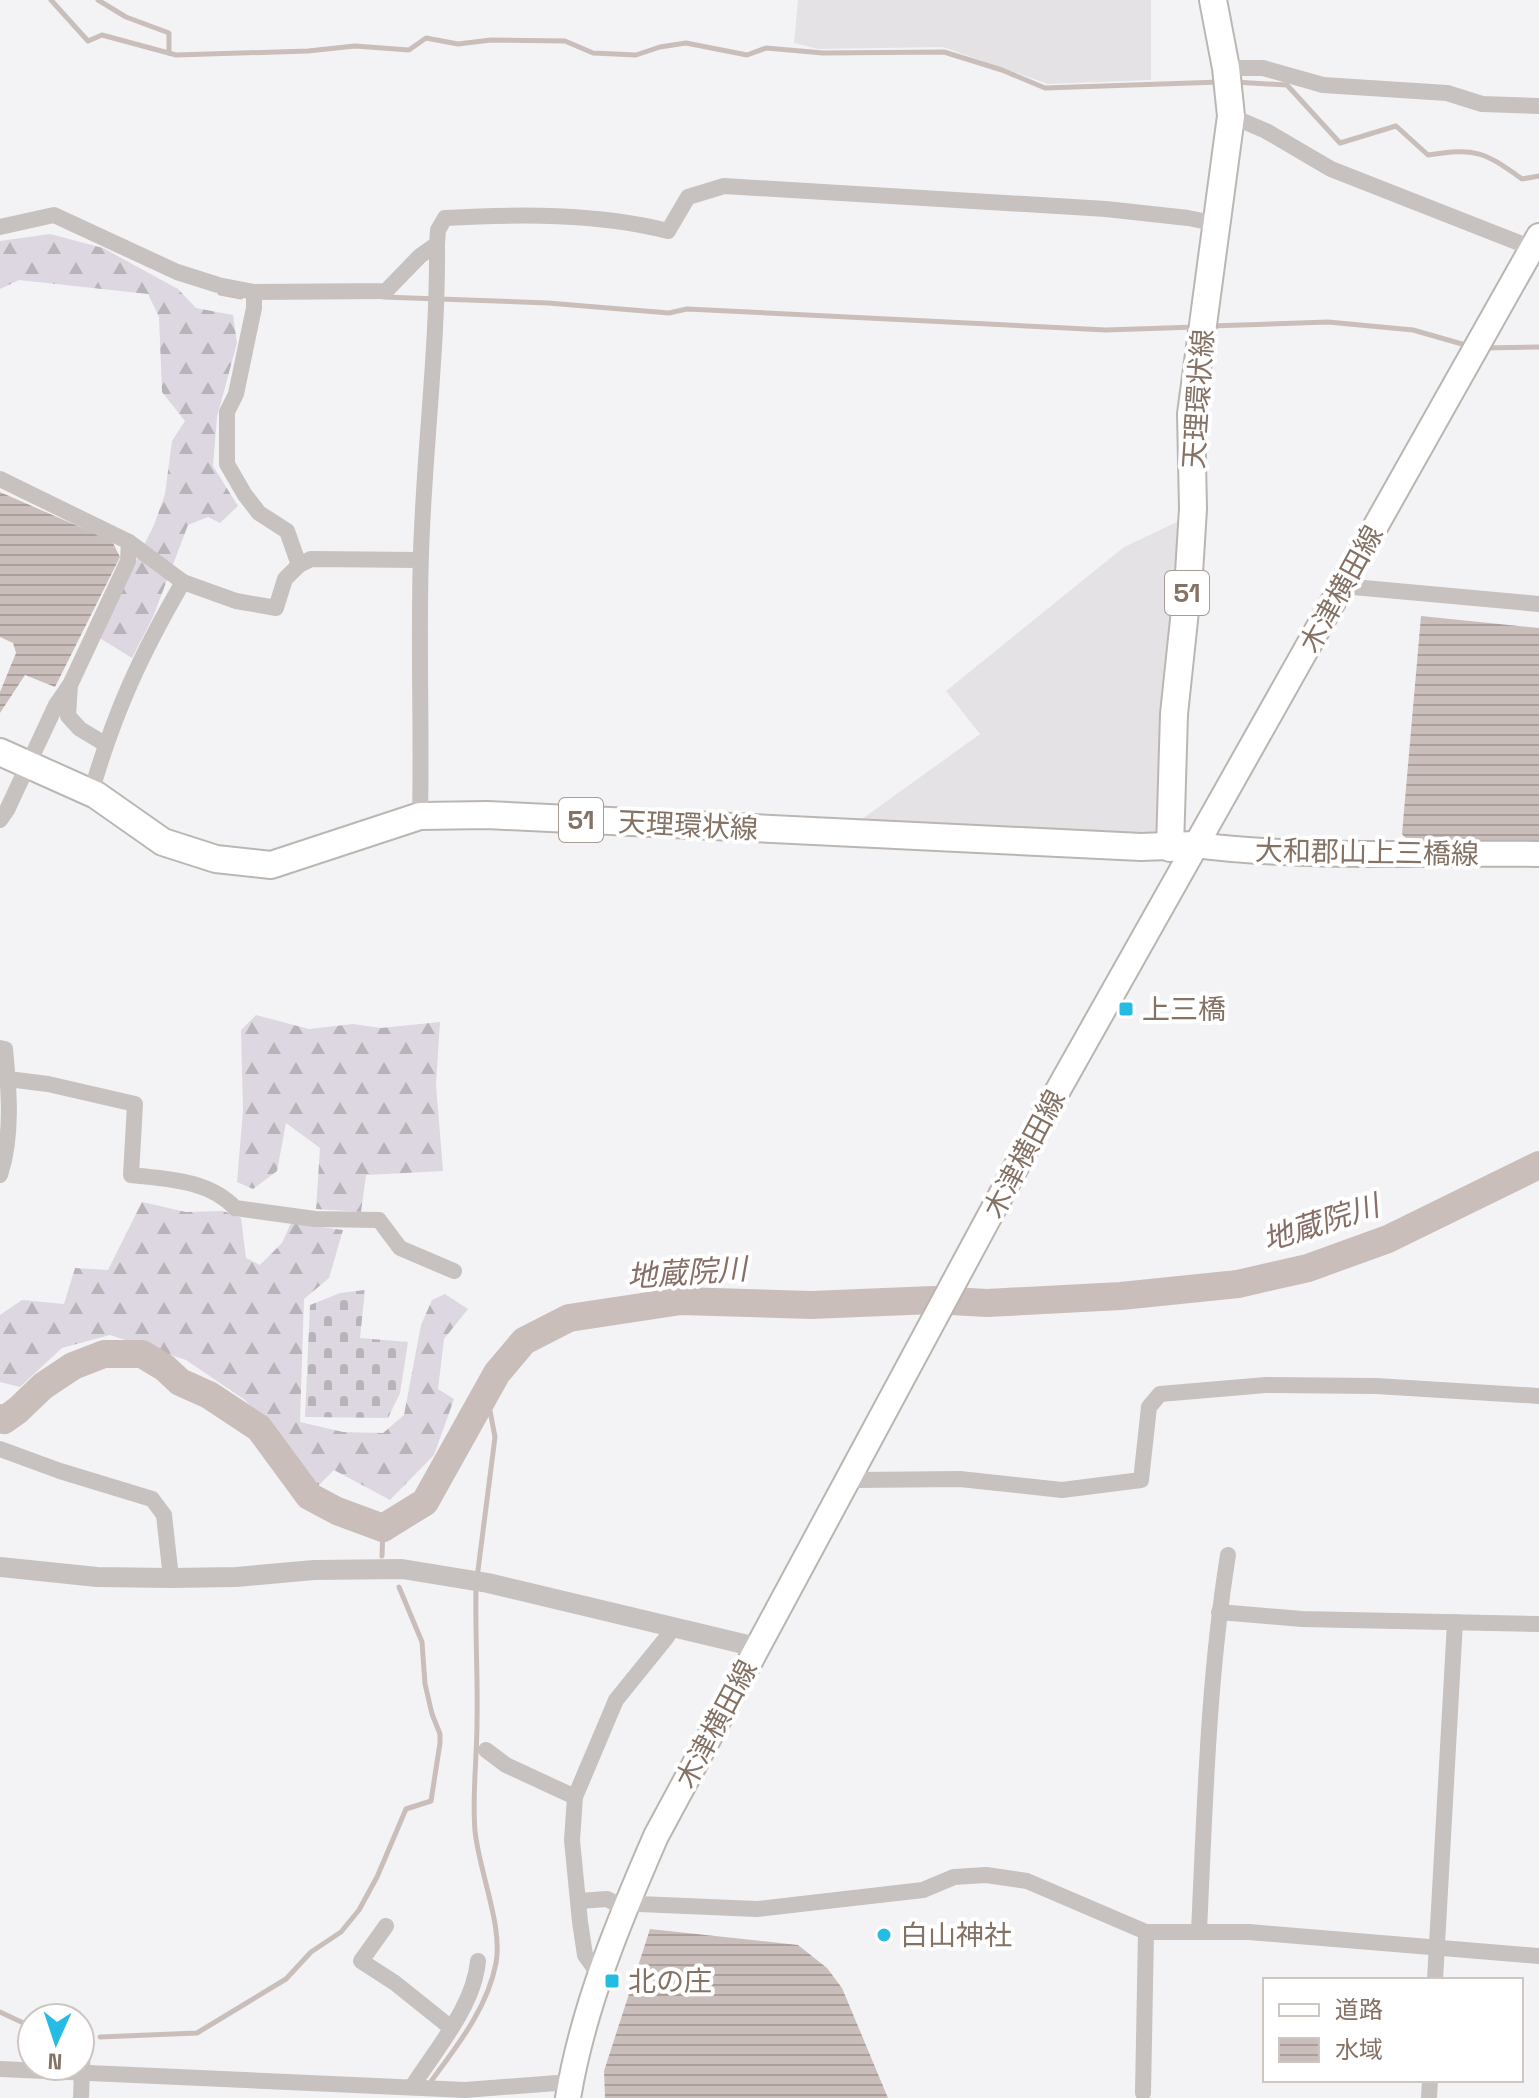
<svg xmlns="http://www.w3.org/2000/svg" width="1539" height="2098" font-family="'Space Grotesk','Noto Sans JP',sans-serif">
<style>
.built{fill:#e4e2e4}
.forest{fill:url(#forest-firs)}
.cemetery{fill:url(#cemetery-stones)}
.water{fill:url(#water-rules)}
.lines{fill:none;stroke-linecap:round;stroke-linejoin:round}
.stream{stroke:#cabebb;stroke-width:5}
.river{stroke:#cabebb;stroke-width:28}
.secondary-casing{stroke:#bbb5b1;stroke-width:28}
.primary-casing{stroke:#bbb6b2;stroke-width:30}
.minor{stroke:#c7c2bf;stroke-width:16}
.tertiary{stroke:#c7c2bf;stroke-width:20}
.secondary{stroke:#fff;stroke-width:24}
.primary{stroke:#fff;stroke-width:26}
.poi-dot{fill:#26bbe3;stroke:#fff;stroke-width:3}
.labels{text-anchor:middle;stroke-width:8;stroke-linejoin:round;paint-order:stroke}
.shield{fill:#fff;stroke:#a99c93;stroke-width:2}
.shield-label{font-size:26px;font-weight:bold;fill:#847265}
.street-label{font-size:28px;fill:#847265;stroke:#fff}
.poi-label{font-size:28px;fill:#847265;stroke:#fff;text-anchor:start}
.water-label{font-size:30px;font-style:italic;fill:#876e66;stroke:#fff}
</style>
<defs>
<pattern id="forest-firs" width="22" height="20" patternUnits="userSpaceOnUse" patternTransform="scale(2)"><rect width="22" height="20" fill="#dcd7e0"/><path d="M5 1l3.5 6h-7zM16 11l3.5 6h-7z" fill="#b8b3b9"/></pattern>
<pattern id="cemetery-stones" width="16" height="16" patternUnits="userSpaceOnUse" patternTransform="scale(2)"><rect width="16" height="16" fill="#dcd7e0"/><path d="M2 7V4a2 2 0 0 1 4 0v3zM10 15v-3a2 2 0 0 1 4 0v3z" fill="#b8b3b9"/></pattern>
<pattern id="water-rules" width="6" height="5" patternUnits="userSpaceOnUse" patternTransform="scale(2)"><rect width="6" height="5" fill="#cabebb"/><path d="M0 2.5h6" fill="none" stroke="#aa9f9c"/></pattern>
</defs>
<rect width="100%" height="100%" fill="#f3f3f6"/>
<g class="built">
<polygon points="798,0 1151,0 1151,80 1048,84 943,47 818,49 794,43"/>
<polygon points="1179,521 1163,822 1152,838 855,824 980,734 946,691 1124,547"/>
</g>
<g class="forest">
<polygon points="50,234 103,248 178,289 196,308 233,315 237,343 217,417 213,466 238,506 220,523 208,517 188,525 153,617 132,658 98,637 154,525 165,494 172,441 185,421 162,392 159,317 148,294 19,280 0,289 0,241"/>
<polygon points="256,1015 309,1029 353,1024 381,1028 440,1022 436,1085 443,1171 366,1175 361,1212 316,1209 320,1148 286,1123 277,1171 253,1189 237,1182 243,1110 241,1030"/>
<polygon points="142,1202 186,1212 223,1211 241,1218 246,1258 260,1265 282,1243 291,1223 343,1230 329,1278 304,1299 300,1422 343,1432 383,1433 404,1415 421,1325 432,1300 445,1294 468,1309 444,1339 438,1389 454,1399 434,1455 390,1500 334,1470 317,1487 287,1445 245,1400 186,1360 110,1335 62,1348 20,1387 0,1382 0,1315 22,1300 64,1304 75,1268 108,1270"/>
</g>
<polygon class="cemetery" points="365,1290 360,1338 408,1342 400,1393 388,1418 305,1417 310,1305 340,1293"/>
<g class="water">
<polygon points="0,492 112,541 120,557 55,687 25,675 0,713 0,692 16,653 13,643 0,637"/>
<polygon points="1421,616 1539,628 1539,844 1410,843 1402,834"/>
<polygon points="650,1929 798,1945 827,1968 842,1988 888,2098 605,2098 604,2071"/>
</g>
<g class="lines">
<g class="stream">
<polyline points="51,0 88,41 102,35 176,55 308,51 355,46 409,50 426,38 458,44 491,40 565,41 593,53 636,55 660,47 686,43 747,55 766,48 823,53 944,52 1002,70 1045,88 1220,82"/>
<polyline points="98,0 126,17 169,33 169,53"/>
<path d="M1234,82l53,3 53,58 56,-17 32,29c48,-7 55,-4 94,24l17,-3"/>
<polyline points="220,293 241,297"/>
<polyline points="383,297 548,303 669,313 687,309 1106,330 1196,327"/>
<polyline points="1210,326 1328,322 1413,330 1469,346"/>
<polyline points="1483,348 1539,347"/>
<polyline points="382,1556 383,1528"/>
<polyline points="477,1578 495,1437 490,1411 483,1401"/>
<polyline points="0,2012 32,2027"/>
<polyline points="100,2037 197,2033 286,1979 311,1952 341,1932 359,1910 377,1877 406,1809 431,1801 440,1743 440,1734 432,1714 425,1684 422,1642 399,1587"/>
<path d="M429,2084c27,-37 58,-74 67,-121 7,-37 -17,-92 -21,-132 -3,-36 2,-73 2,-109 1,-45 -2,-90 -1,-134"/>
</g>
<polyline class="river" points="0,1418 4,1420 18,1410 43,1386 73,1366 104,1354 142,1354 165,1368 180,1382 209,1395 259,1428 309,1496 337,1511 383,1528 425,1502 497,1373 524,1341 569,1318 681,1301 811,1305 933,1300 987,1303 1121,1296 1238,1284 1308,1268 1388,1239 1539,1165"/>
<g class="secondary-casing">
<g id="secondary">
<path d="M1195,845c114,14 230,7 344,9"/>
<path d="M568,2098c15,-91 51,-177 88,-262l388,-721 495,-879"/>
</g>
</g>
<g class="primary-casing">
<g id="primary">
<polyline points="0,752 96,795 163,842 216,859 271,865 420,816 487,815 1141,847 1195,845"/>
<polyline points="1170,848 1174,714 1189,573 1193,509 1191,414 1231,116 1226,68 1213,0"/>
</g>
</g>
<g class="minor">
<polyline points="1226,68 1263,68 1323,85 1447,93 1482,104 1539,106"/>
<polyline points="1231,116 1266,131 1331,169 1532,248"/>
<path d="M0,227l54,-12 123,57 41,13 36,7 132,-1 34,-35 17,-12 1,-14 7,-12c73,-4 152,-5 223,13l20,-34 36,-11 382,23 82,9 30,6"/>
<polyline points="0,479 129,542 183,582 236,601 276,608 285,579 299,565 287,531 259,513 245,495 227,464 227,412 236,394 254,308 254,292"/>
<polyline points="299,565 311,559 420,560"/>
<polyline points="1345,583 1353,587 1539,604"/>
<polyline points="105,744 80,729 68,716 70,685 128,561 129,542"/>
<path d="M91,793c23,-80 50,-139 92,-211"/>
<path d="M420,816c2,-87 -2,-174 1,-262 3,-103 17,-206 16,-310"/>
<polyline points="0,820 7,810 56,705 69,686"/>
<path d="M0,1048l5,1c4,40 8,87 -5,126"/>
<path d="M8,1079l40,5 87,20 -4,71c36,4 78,5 104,33l80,11 64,1 21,28 54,23"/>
<polyline points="0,1449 60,1471 152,1499 164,1515 171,1578"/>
<polyline points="849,1476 857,1480 960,1479 1062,1490 1141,1480 1149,1407 1160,1394 1266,1385 1376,1386 1539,1396"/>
<polyline points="1219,1612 1302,1619 1539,1624"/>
<polyline points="486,1750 506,1765 575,1797"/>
<polyline points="579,1901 607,1899 615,1903 757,1909 923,1890 954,1877 986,1875 1027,1881 1146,1932 1249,1932 1539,1956"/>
<polyline points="386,1926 361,1961 395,1983 450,2027"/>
<path d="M1199,1931c6,-126 9,-252 29,-376"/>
<polyline points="600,1976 585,1955 580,1922 572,1840 575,1797 616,1700 667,1637 672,1627"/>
<polyline points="1435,1980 1455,1622"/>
<polyline points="0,2069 465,2090 570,2082"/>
<path d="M412,2087c24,-38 62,-81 66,-126"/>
<polyline points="1143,2093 1146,1932"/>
<polyline points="81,2098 83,2042"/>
<polyline points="1429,2098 1430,2080"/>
</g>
<polyline class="tertiary" points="0,1567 97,1577 171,1578 236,1577 314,1570 402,1569 488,1583 748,1645 756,1650"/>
<use href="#secondary" class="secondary"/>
<use href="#primary" class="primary"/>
</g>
<g class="poi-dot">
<rect x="1118" y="1001" width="16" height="16" rx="4"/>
<circle cx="884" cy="1935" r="8"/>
<rect x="604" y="1973" width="16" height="16" rx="4"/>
</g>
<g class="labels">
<g class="shield">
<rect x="1165" y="571" width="44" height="44" rx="6"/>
<rect x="559" y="798" width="44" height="44" rx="6"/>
</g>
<g class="shield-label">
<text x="1187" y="602">51</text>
<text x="581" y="829">51</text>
</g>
<g class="street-label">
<text transform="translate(1198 399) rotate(-86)" y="10">天理環状線</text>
<text transform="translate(1341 589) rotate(-61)" y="10">木津横田線</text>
<text transform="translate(688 825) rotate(3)" y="10">天理環状線</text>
<text transform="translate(1367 852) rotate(1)" y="10">大和郡山上三橋線</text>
<text transform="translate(1024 1154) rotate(-62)" y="10">木津横田線</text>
<text transform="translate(716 1724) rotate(-62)" y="10">木津横田線</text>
</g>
<g class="poi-label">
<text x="1142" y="1019">上三橋</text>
<text x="900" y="1945">白山神社</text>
<text x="628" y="1991">北の庄</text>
</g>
<g class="water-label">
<text transform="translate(1321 1223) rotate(-18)" y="10">地蔵院川</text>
<text transform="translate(687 1273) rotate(-4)" y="10">地蔵院川</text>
</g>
</g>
<rect x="1263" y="1978" width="260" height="104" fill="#ffffff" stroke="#cec7c1" stroke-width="2"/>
<rect x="1279" y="2004" width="40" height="12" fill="#ffffff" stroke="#cec7c1" stroke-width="2"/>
<text x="1335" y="2018" font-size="24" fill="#847265">道路</text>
<rect x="1279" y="2038" width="40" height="24" fill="url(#water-rules)" stroke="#cec7c1" stroke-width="2"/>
<text x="1335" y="2058" font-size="24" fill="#847265">水域</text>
<g transform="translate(56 2042) rotate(183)"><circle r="38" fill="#ffffff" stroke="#cec7c1" stroke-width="2"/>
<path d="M0-6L14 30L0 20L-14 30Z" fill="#26bbe3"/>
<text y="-12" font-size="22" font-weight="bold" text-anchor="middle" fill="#847265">N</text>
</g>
</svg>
